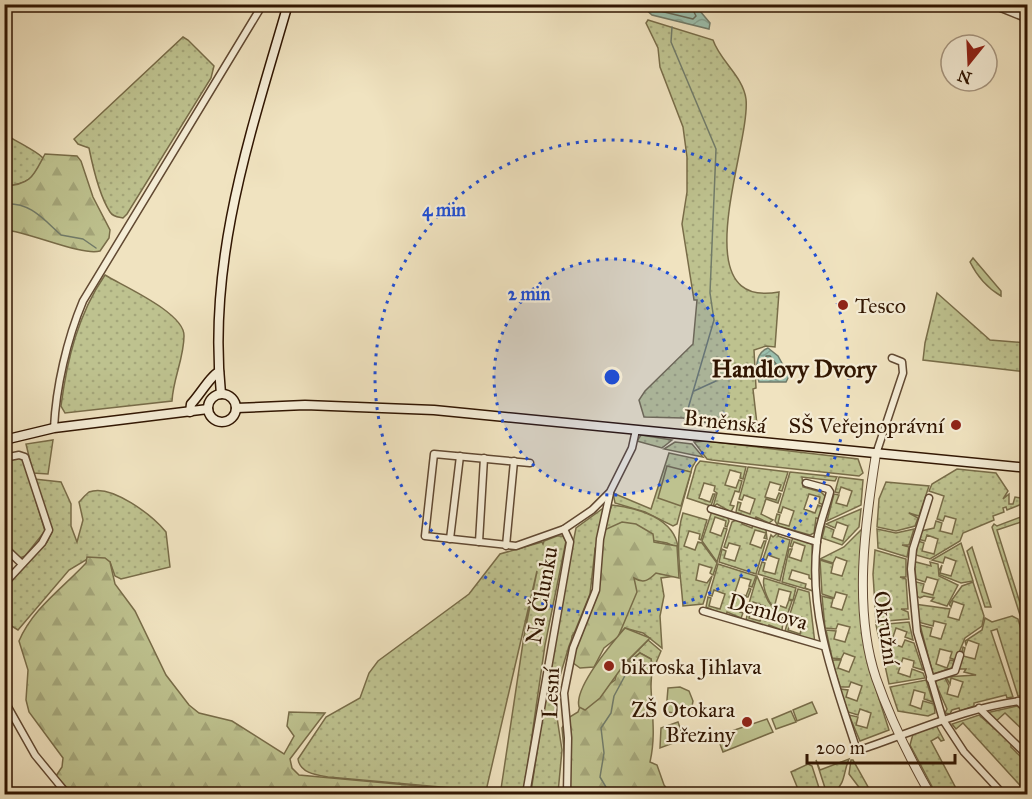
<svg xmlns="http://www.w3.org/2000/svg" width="1032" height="799" font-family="'IM FELL Great Primer',serif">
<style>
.grass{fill:url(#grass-dots);stroke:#786c48;stroke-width:1.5}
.forest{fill:url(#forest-firs);stroke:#786c48;stroke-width:1.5}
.pitch{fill:#bec28f;stroke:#786c48;stroke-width:1.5}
.water{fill:url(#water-waves);stroke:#717b69;stroke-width:1.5}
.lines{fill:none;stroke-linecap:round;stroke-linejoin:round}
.shore{stroke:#666a58;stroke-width:1.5}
.stream{stroke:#717b69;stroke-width:1.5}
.minor-casing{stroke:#614932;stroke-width:9}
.tertiary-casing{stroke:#614932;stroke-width:10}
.secondary-casing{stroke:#311602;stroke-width:11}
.minor{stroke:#f5edd6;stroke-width:6}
.tertiary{stroke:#f5edd6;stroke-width:8}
.secondary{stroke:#f5edd6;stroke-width:8}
.ring{fill:none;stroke:#1d4ed8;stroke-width:3;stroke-dasharray:3 6}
.poi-dot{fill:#8f2418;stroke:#f5edd6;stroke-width:2}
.labels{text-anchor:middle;stroke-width:4.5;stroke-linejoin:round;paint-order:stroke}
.poi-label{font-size:22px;fill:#311602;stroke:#f5edd6;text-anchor:start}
.street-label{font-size:22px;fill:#311602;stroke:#f5edd6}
.neighbourhood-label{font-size:24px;font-weight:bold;fill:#311602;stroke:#f5edd6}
.centre{fill:#1d4ed8;stroke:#f5edd6;stroke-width:3}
.ring-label{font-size:18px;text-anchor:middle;font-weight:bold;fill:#1d4ed8;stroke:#f5edd6;stroke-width:4.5;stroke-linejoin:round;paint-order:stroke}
</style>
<defs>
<pattern id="grass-dots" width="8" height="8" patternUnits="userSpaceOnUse" patternTransform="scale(1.5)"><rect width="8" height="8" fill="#bec28f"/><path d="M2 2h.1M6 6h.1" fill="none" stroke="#a4a67a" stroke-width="1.8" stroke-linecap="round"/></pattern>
<pattern id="forest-firs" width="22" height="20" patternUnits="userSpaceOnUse" patternTransform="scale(1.5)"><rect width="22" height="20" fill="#bec28f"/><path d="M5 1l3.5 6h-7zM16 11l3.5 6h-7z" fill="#a4a67a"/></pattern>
<pattern id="water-waves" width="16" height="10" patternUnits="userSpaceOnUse" patternTransform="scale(1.5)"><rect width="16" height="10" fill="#9bbfad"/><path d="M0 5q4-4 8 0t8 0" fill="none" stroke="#86a393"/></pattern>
</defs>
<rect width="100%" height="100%" fill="#f0e3c0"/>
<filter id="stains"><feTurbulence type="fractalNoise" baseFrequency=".00333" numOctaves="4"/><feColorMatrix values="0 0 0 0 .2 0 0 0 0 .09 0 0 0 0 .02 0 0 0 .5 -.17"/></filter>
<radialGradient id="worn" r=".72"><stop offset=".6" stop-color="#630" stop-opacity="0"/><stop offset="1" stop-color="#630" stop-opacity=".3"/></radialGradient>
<g class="grass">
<path d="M648,20l65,20c7,21 30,36 33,59 5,47 -64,211 33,193l-4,55 -9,-1 -12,4 2,38 -3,1 5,44 -75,-15 -39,-1 -5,-17 6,-9 48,-47 4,-44h-3l-12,-76 5,-32v-35l-4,-30 -23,-60 -2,-19 -12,-25z"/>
<path d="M183,37l5,3 26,26 -3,12 -84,136 -4,4c-5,-1 -10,-1 -13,-6 -11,-17 -17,-44 -21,-64l-11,-4 -4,-5z"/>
<path d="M4,134c10,6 33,17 39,24 -3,20 -21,27 -38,28z"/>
<path d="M105,275c18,11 80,38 79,61 0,22 -11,43 -12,65l-107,12 -4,-7c6,-46 17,-92 44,-131z"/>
<polygon points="937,293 990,340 1027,343 1027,372 923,360 925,343"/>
<polygon points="641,435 672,440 662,448 637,441"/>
<polygon points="53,440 48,474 33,473 26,444"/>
<polygon points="706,441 858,459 863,473 859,476 712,460 707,459 694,442"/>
<polygon points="675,442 692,444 703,457 664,449"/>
<polygon points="669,453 697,459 692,468 677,524 673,526 645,512 615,503 613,493 651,509"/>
<polygon points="20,458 24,462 45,531 25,556 20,558 5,542 5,461"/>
<polygon points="700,461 746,467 743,479 740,478 741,473 730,470 725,485 736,488 739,480 742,481 739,492 735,491 730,505 734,506 731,512 717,504 713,507 717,493 714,491 715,486 704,483 699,498 710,502 713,494 715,494 711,506 687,498 696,466"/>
<polygon points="748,467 788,472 782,491 779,490 781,485 770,482 765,497 776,500 779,493 781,494 778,503 766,499 761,514 773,520 769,523 756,517 754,520 736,512 738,502 741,503 739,510 750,514 755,499 744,495 742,500 739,499"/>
<polygon points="957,469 996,473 1008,491 1003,499 1009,494 1009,504 1013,504 1015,497 1027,499 1027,502 1007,510 1006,507 1003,508 1004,512 993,516 994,520 963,533 960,541 930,559 916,555 918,541 924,543 922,551 934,554 938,539 927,535 925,541 918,539 921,531 934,528 936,521 942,523 940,531 952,534 956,519 945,516 943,521 937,519 944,496 929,491 932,484"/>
<polygon points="790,472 837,477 835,481 802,477 803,487 821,492 826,497 824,505 819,503 820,497 809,494 804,509 815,513 818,505 823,507 820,519 816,518 814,533 810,535 778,526 775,521 777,514 780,515 778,523 789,526 794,511 783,507 781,513 778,512"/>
<polygon points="839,477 863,480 861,505 827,521 834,494 839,495 836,503 847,506 852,491 841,487 839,493 835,492"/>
<path d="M34,479l27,3 10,22v22l6,16 6,-22 -4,-18c3,-3 7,-8 10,-10 22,-9 64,24 77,40l4,35 -49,12 -6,-3 -5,-14 -21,-4 -20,12 -51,60 -13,-8 -1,-34 43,-46 5,-10z"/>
<polygon points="886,482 929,486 919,516 909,513 918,518 915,526 896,531 877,527 879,499"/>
<path d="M612,505c25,3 63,13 66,43l-11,-5 -65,-12z"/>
<polygon points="602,509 605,510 595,550 590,594 569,646 556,689 556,711 562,750 558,793 531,792 554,639 576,528"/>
<polygon points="861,509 859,527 842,545 822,538 825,526 834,530 832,537 843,541 848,526 837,522 835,528 826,524"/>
<polygon points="712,511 727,516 729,521 727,527 725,526 726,521 715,517 710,532 721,536 724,528 727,529 717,562 702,541"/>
<path d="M683,513l24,7 -6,20 -2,-1 1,-5 -11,-3 -5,15 11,4 3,-8 4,1 15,20 -4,12 -3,-2 2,-5 -13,-4 -3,16 11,3 5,-7 -9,28 -20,2c-2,-29 -9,-66 0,-93z"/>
<polygon points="1026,515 1027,520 997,530 1027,625 1027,637 992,527 994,524 997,526"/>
<polygon points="736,520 742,521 742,524 752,528 753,524 766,530 767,539 764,538 766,533 755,530 750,544 761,548 764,541 766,541 756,574 719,562 722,549 726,551 724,558 735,561 740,546 729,543 727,548 724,547 732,522"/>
<polygon points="863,528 860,569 874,683 889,730 860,741 849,715 858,717 856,725 867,728 871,713 860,709 858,715 848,712 840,689 848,690 846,697 857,701 862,686 851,682 849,687 840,687 832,660 841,660 838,668 849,672 855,657 844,653 841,659 832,658 826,630 836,631 834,639 845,642 850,627 838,624 836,629 825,628 822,596 833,599 831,607 842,610 847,595 836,592 834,598 822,594 820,560 833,564 831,573 842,576 847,561 836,557 833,563 820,559 844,547"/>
<polygon points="877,529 896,533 914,529 909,545 902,545 909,547 907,557 878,548"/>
<polygon points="779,532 778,536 790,540 780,581 758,574 762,562 765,563 763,571 775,574 779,559 768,555 766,560 763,559 771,535 773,537"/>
<path d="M557,536h6l3,5 -21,104 -21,146 -23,-2 23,-153 13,-65 -51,220 -158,-14c-12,-2 -28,-4 -30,-18l28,-42 34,-19 9,-25 9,-12 91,-67 31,-40 42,-12 1,2 1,-3z"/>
<polygon points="793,537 812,544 814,581 809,578 809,575 792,570 789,579 806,584 805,588 813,591 782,582 789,549 792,549 789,557 801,561 805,546 794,542 792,547 790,546"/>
<polygon points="961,543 973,581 961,583 940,575 938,572 942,565 940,573 951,576 956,561 945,557 943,563 932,560"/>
<polygon points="972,547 991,607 985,607 967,551"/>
<polygon points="875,550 906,559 906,577 900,577 906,579 908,609 901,609 908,612 909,619 876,622 873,574"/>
<polygon points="914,560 916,562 931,566 930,562 938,564 939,576 958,585 947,606 931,601 934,598 924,596 920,598 913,594 917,593 913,581 924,584 922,592 933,595 938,580 927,577 925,582 916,579"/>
<polygon points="718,564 756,576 752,587 749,586 751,580 740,577 735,592 746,596 749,588 751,589 748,597 745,597 740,612 743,613 741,618 727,612 726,616 706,607 708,597 711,598 709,606 720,609 725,594 714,590 712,596 709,595"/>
<polygon points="656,573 676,576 661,578 664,596 660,616 662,648 643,633 625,628 619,634 634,578"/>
<polygon points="757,576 768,601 783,622 782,630 778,632 779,629 769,625 767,629 746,621 748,609 751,610 749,618 760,621 765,606 753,602 751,608 748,607"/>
<path d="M764,578l32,10 -3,12 -4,-1 2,-7 -12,-3 -4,15 11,4 3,-8 3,1 -6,18c-12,-3 -25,-30 -22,-41z"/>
<polygon points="973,582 984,616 982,626 965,638 956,660 950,658 952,652 940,649 936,664 947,668 950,660 954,661 952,668 933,674 920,625 932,628 930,636 941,639 946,624 934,621 933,626 918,622 918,605 914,604 950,609 948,617 959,620 964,605 953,601 951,607 949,604 962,586"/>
<polygon points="798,589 809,592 815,644 785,631 788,621 791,622 788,630 800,634 804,618 793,615 791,621 788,620"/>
<polygon points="1012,616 1018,619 1027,649 1027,684 1025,685 1027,696 1018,696 997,629 991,631 1013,697 1007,698 1006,695 974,703 974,706 960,711 959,708 952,710 950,714 945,713 947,709 935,682 944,676 949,686 947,694 958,697 963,682 951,678 950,684 946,677 976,675 964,672 966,669 959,669 958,666 963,647 965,648 963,656 975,659 979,644 968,640 966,645 965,641 982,630 985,618 992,622"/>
<polygon points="909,622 913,640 905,637 907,632 896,628 891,643 902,647 905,640 914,643 923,670 913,667 914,661 903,658 898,673 910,677 912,669 923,673 925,678 889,684 876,625"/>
<polygon points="648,640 661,651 653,670 651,659 640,653 620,669"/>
<polygon points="926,680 933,702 924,699 925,693 914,690 910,705 921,709 923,701 934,704 935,713 928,716 898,711 890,687"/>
<polygon points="1017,706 1027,714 1027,734 1005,713 994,723 986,713"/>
<polygon points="979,715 1011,743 1011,747 1027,763 1027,793 963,723 956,729 952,724"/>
<polygon points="936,725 944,740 941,741 938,737 931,741 959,794 936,794 910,745 913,734"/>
<path d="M849,759c-6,14 -3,23 -15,34l-8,-2 -10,-31 4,10z"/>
<polygon points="851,760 853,760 872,794 864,794 849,774"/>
<polygon points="808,764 812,766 821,794 800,794 791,772"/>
</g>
<g class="forest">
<path d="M45,154l32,2 4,5 12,36 17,33 -1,8 -9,13c-19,5 -70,-19 -95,-21v-44c27,-1 29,-12 40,-32z"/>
<path d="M973,258l28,33v5c-14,-8 -24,-20 -31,-34z"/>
<path d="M622,522l14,2 17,10 1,8 23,4 2,32 -23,-5c-7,7 -12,11 -22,5l3,14 -19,45 -14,11 -10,19 -14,1 -11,-8 3,-24 20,-28 3,-59 7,-18z"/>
<path d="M87,557l18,1 5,4 5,22 20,27 31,64 23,30 10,8 33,8 52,33 10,-18 -7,-10 2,-14 36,1 -35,46 2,9 7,7 207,19h-433l-17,-18 6,-9 1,-9 -34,-46 -3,-12 2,-30 -9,-29c14,-33 44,-53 67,-78z"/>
<path d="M640,653l11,6c2,10 0,18 0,28 1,27 5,49 -1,75l7,3 7,20 7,9h-103l-6,-66 6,-10 10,-6 3,-8 34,-24 2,-8z"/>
</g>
<g class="pitch">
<polygon points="667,466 691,472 681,506 658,498"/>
<path d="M625,628l25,10 -25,25 -25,35 -15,12 -6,-3c-5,-19 33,-64 46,-79z"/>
<polygon points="668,688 680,687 689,691 693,701 691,712 685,714 666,712"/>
<polygon points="812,702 817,713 797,721 793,710"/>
<polygon points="791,711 796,722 776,729 772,719"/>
<polygon points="767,719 773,732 723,752 717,736"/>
<polygon points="678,722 684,739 660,748 661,728"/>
</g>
<g class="water">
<polygon points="641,5 695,5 710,23 709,29 652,15"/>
<path d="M768,348l10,8 11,20 -3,6h-27c-4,-12 -4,-29 9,-34z"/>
</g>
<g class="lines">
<g class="shore">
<polyline points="648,4 656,10 693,19 696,16 690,4"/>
<polygon points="766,356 770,356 779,368 780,376 764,376"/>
</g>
<g class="stream">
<polyline points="672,27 671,42 716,149 710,293 714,320 685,419"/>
<path d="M4,204c27,-2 40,16 57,31l22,4 13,9"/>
<polyline points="733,373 744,367"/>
<polyline points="694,391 716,381"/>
<polyline points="610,794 600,777 604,753 601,728 611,713 614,696 635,657"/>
</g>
<g class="minor-casing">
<g id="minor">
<polyline points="991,4 1028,19"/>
<path d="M54,428c2,-41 13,-89 29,-127l180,-297"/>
<polyline points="876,454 903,373 902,362 892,358"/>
<polyline points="4,458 19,455 25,457 49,530 42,543 4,584"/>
<polyline points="530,463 434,454 425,536 516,546 564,529 592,510 610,492 632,448 636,430"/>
<path d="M806,483l22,6 2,3c-4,16 -11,32 -13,49 -9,75 18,141 40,210 57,-19 111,-45 171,-51"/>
<polyline points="929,498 913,549 911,569 917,632 943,720 964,752 1003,794"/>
<polyline points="711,509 817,542"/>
<polyline points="450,539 460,456"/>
<polyline points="479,542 484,458"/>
<polyline points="506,546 514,461"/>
<polyline points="4,547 22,564"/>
<polyline points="703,611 823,646"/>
<polyline points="930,679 955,671 960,655"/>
<polyline points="4,700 35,755 67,794"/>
<polyline points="1018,701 1028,711"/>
<polyline points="979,708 1028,756"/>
<polyline points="526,794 570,542 564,529"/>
<polyline points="567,794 568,738 564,693 573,648 596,590 600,539 610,493"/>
</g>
</g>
<g class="tertiary-casing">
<path id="tertiary" d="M876,454c-11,69 -23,156 0,224 14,40 33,79 54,116"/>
</g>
<g class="secondary-casing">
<g id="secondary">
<circle cx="222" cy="408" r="14"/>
<path d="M221,394c-14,-135 30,-262 67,-390"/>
<polyline points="236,408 305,405 434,410 1028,468"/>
<path d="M190,412l1,-8c8,-8 20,-29 28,-32"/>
<polyline points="4,440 54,428 208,409"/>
</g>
</g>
<use href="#minor" class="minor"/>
<use href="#tertiary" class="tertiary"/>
<use href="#secondary" class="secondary"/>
</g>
<circle cx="612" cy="377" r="118" fill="#1d4ed8" fill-opacity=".12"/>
<g class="ring">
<circle cx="612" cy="377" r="118"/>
<circle cx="612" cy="377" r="237"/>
</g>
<g class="poi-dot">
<circle cx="843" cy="305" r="6"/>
<circle cx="956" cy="425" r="6"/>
<circle cx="609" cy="666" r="6"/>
<circle cx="747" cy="722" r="6"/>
</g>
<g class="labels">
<g class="poi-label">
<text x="855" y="313">Tesco</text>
<text x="944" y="433" text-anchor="end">SŠ Veřejnoprávní</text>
<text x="621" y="674">bikroska Jihlava</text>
<text x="735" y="717" text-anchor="end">ZŠ Otokara<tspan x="735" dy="25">Březiny</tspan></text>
</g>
<g class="street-label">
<text transform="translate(725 421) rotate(6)" y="8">Brněnská</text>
<text transform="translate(541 595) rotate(-80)" y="8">Na Člunku</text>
<text transform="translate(768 611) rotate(16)" y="8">Demlova</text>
<text transform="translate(887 628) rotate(82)" y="8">Okružní</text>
<text transform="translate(550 693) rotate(-88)" y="8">Lesní</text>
</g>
<g class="neighbourhood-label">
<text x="794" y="377">Handlovy Dvory</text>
</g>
</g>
<circle cx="612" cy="377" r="9" class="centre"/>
<g class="ring-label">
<text x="444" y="216">4 min</text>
<text x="529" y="300">2 min</text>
</g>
<rect width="1032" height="799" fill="none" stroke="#f0e3c0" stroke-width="24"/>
<rect x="6" y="6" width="1020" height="787" fill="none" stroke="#311602" stroke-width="3"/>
<rect x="12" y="12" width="1008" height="775" fill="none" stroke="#311602" stroke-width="1.5"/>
<g transform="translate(969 63) rotate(198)"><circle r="28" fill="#f5edd6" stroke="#a79781" stroke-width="1.5"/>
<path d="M0-4.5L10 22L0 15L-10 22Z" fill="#8f2418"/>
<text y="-9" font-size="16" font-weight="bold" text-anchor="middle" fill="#311602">N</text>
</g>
<path d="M807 754v9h148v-9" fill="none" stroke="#311602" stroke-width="3"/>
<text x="816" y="754" font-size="18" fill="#311602" stroke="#f5edd6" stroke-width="4.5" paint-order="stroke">200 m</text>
<rect width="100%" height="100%" filter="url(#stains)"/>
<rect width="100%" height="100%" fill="url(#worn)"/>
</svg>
